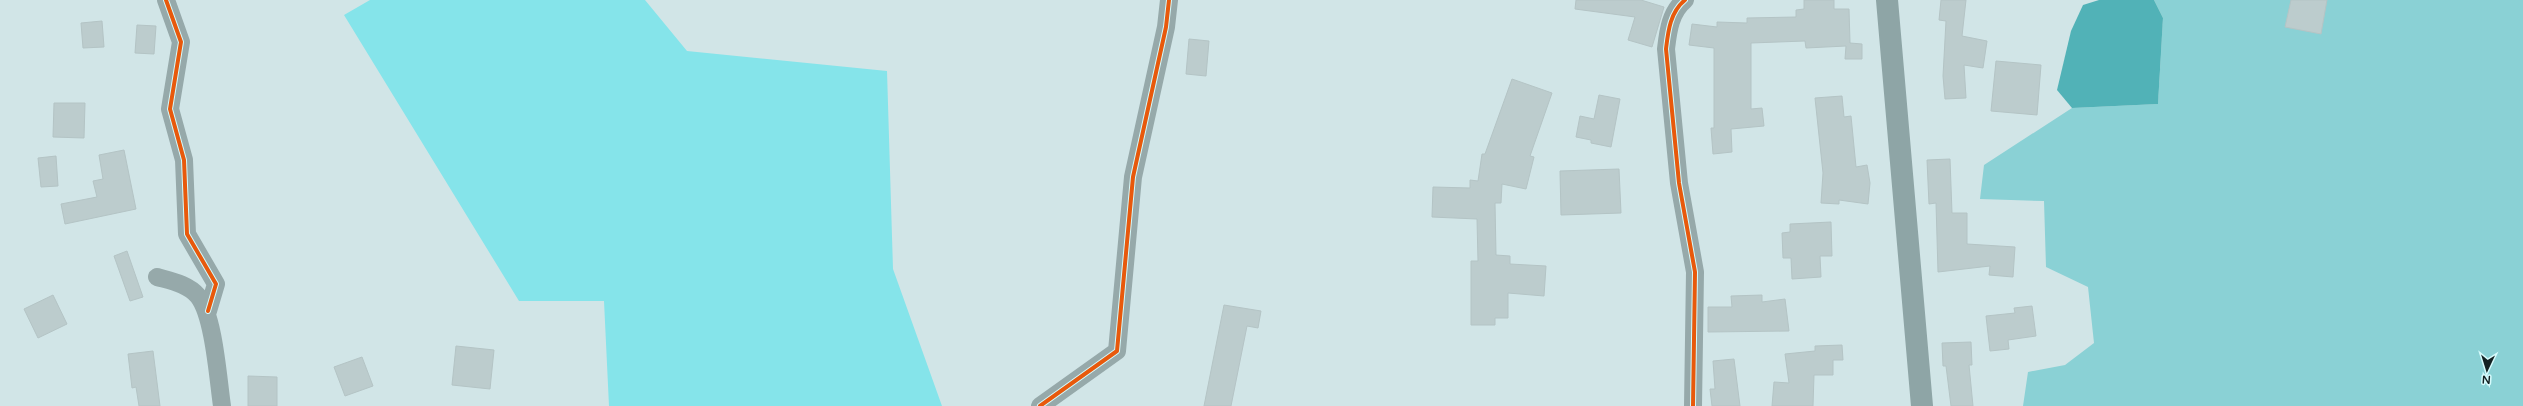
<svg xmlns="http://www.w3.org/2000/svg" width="2523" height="406" font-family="'Varela Round',sans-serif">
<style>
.green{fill:#85e4ea}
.forest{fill:#8ad1d5}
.water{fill:#51b2b7}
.building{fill:#bccccd;stroke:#b4c4c5}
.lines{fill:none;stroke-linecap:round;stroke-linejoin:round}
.minor{stroke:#96a9aa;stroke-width:18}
.highway{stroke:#8ea5a6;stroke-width:22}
.cycleway-casing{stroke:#d6fbfc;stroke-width:6}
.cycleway{stroke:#e8590c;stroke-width:4}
</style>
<rect width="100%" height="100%" fill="#d1e5e7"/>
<polygon class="green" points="370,0 645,0 687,51 887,71 893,269 942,406 609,406 604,301 519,301 344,15"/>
<polygon class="forest" points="2154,0 2523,0 2523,406 2023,406 2028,372 2065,365 2094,343 2088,287 2046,267 2044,201 1980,199 1984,165 2072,108 2158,104 2163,18"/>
<polygon class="water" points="2099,0 2154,0 2163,18 2158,104 2072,108 2057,90 2071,31 2083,5"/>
<g class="building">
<polygon points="1576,0 1641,0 1664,7 1652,47 1628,40 1635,17 1575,9"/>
<polygon points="1804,0 1834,0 1834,9 1849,9 1850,43 1862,44 1862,59 1845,59 1846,46 1806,48 1805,41 1751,43 1751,109 1762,108 1764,126 1731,129 1732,152 1713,154 1711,128 1714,128 1714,48 1689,45 1692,24 1717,27 1717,22 1747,23 1747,18 1796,17 1796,10 1804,9"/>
<polygon points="1941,0 1966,0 1962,36 1987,41 1983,68 1964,65 1966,98 1945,99 1943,76 1946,21 1939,20"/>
<polygon points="2291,0 2327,0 2321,34 2285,27"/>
<polygon points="102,21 104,47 83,48 81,23"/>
<polygon points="137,25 156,26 154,54 135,53"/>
<polygon points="1189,39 1209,41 1206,76 1186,74"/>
<polygon points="1996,61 2041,65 2037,115 1991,111"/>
<polygon points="1512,79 1552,93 1530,156 1534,157 1526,189 1502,184 1501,203 1495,203 1496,255 1510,256 1510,264 1546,266 1544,296 1508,293 1508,318 1495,318 1495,325 1471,325 1471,261 1478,261 1477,219 1432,217 1433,187 1470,188 1470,180 1478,181 1482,154 1485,154"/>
<polygon points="1599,95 1620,99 1611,147 1591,143 1591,140 1576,137 1580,116 1594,119"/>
<polygon points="1842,96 1844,117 1851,116 1856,167 1867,165 1870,183 1868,204 1839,200 1839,204 1821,203 1823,173 1815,98"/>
<polygon points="54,103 85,103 84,138 53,137"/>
<polygon points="124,150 136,209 65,224 61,204 97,197 93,181 103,179 99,155"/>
<polygon points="56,156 58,186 41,187 38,158"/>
<polygon points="1950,159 1952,213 1967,213 1967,244 2015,247 2013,277 1989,275 1990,266 1938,272 1936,203 1929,204 1927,160"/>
<polygon points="1619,169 1621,213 1561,215 1560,171"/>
<polygon points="1831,222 1832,256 1820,256 1821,277 1792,279 1791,258 1783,258 1782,233 1790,232 1790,224"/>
<polygon points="127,251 143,297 130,301 114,256"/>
<polygon points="53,295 67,324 38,338 24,309"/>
<polygon points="1762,295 1762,302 1785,299 1789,331 1708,332 1708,307 1732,307 1731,296"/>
<polygon points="1224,305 1261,311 1258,328 1247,326 1231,406 1204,406"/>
<polygon points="2032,306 2036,336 2008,340 2009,349 1990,351 1986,316 2015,313 2014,308"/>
<polygon points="1971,342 1972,365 1969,365 1973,406 1951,406 1946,366 1943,366 1942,343"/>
<polygon points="1842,345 1843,360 1833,360 1833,375 1814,375 1813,406 1772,406 1774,382 1789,383 1785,354 1815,351 1815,346"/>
<polygon points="456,346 494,350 490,389 452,385"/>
<polygon points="153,351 160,406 139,406 136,387 132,388 128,354"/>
<polygon points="362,357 373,386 345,396 334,367"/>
<polygon points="1734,359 1740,406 1712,406 1710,389 1715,389 1713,361"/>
<polygon points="248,376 277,377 277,406 248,406"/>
</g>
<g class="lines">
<g class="minor">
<polyline points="166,0 181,42 170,109 184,160 187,234 216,284 208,311"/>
<path d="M1685,0c-15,12 -17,32 -19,49l13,134 16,89 -2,134"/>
<path d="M157,277c14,4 31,7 41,19 16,20 20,83 24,110"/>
<polyline points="1040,406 1117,351 1133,177 1166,27 1169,0"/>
</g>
<polyline class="highway" points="1887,0 1922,406"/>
<g class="cycleway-casing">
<g id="cycleway">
<polyline points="166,0 181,42 170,109 184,160 187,234 216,284 208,311"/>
<path d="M1685,0c-15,12 -17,32 -19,49l13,134 16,89 -2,134"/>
<polyline points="1040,406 1117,351 1133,177 1166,27 1169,0"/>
</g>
</g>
<use href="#cycleway" class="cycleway"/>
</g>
<g transform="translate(2487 370) rotate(184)" stroke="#d6fbfc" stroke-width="3" paint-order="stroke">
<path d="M0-3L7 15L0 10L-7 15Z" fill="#142122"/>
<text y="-6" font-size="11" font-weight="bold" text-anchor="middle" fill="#142122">N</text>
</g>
</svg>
